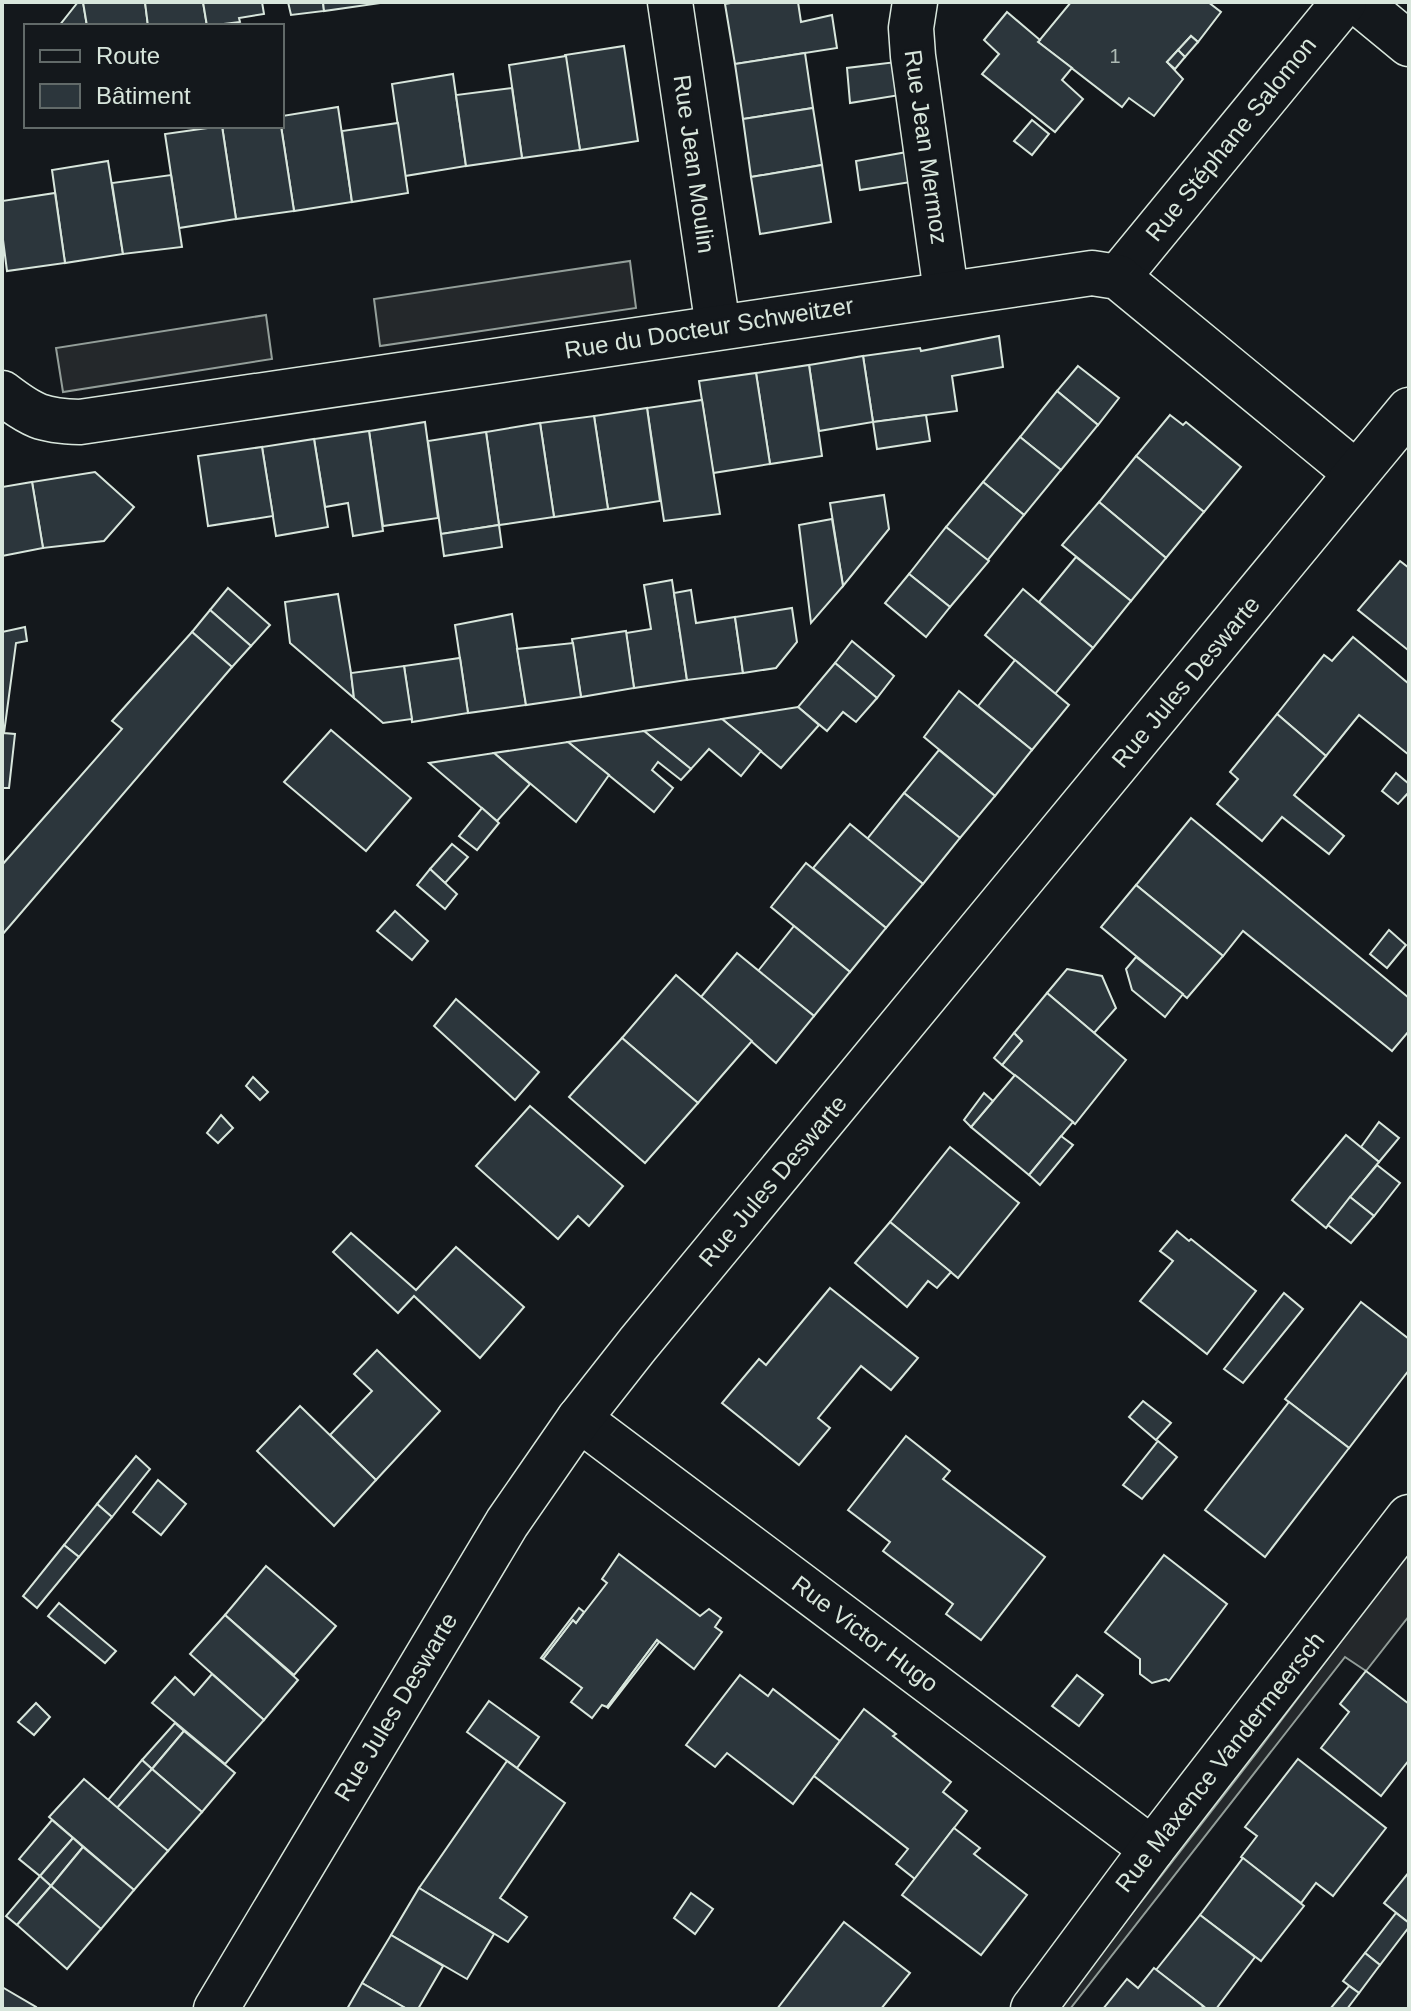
<svg xmlns="http://www.w3.org/2000/svg" width="1411" height="2011" font-family="Arial,sans-serif">
<style>
.parking{fill:#24282b;stroke:#939e99;stroke-width:2}
.building{fill:#2c363c;stroke:#d8e6dc;stroke-width:2}
.lines{fill:none;stroke-linecap:round;stroke-linejoin:round}
.minor-casing{stroke:#d8e6dc;stroke-width:47}
.minor{stroke:#14181c;stroke-width:44}
.labels{text-anchor:middle;stroke-width:6;stroke-linejoin:round;paint-order:stroke}
.number-label{font-size:20px;fill:#adbab4}
.street-label{font-size:24px;fill:#d8e6dc;stroke:#14181c}
</style>
<rect width="100%" height="100%" fill="#14181c"/>
<g class="parking">
<polygon points="630,261 636,308 380,346 374,299"/>
<polygon points="266,315 272,359 63,392 56,348"/>
<polygon points="1409,1551 1409,1616 1366,1671 1345,1657 1070,2009 1058,2009 1258,1751"/>
</g>
<g class="building">
<polygon points="78,2 83,2 87,26 59,26"/>
<polygon points="83,2 145,2 148,26 87,26"/>
<polygon points="145,2 203,2 207,26 148,26"/>
<polygon points="203,2 262,2 264,14 239,18 240,22 207,26"/>
<polygon points="288,2 323,2 324,11 291,15"/>
<polygon points="323,2 381,2 381,3 324,11"/>
<polygon points="736,2 798,2 801,22 832,15 837,48 735,64 725,4"/>
<polygon points="1071,2 1208,2 1221,12 1198,42 1191,36 1167,62 1183,79 1154,116 1129,98 1122,107 1038,42"/>
<polygon points="1007,12 1040,40 1038,42 1072,68 1062,80 1083,99 1055,132 982,74 999,54 984,40"/>
<polygon points="1191,36 1198,42 1185,57 1178,50"/>
<polygon points="624,46 638,141 580,150 565,55"/>
<polygon points="1178,50 1185,57 1175,69 1167,62"/>
<polygon points="805,53 813,108 743,119 735,64"/>
<polygon points="566,56 580,150 522,158 509,65"/>
<polygon points="896,62 900,95 850,103 847,68"/>
<polygon points="453,74 466,166 405,176 392,84"/>
<polygon points="512,88 522,158 466,166 456,95"/>
<polygon points="338,107 352,202 294,211 281,126 282,116"/>
<polygon points="813,108 822,165 751,177 743,119"/>
<polygon points="1032,120 1049,134 1032,155 1014,141"/>
<polygon points="398,123 408,193 352,202 342,131"/>
<polygon points="222,126 281,126 294,211 236,219"/>
<polygon points="222,126 236,219 179,228 165,134"/>
<polygon points="907,152 911,182 860,190 856,161"/>
<polygon points="108,161 123,254 65,263 52,170"/>
<polygon points="822,165 831,222 760,234 751,177"/>
<polygon points="171,175 182,247 123,254 112,183"/>
<polygon points="55,193 65,263 7,271 2,232 2,201"/>
<polygon points="999,336 1003,367 952,376 957,411 873,422 863,356 920,348 921,351"/>
<polygon points="863,356 873,422 819,431 809,365"/>
<polygon points="809,365 822,456 770,464 756,373"/>
<polygon points="1078,366 1119,398 1098,425 1057,391"/>
<polygon points="756,373 770,464 713,473 699,381"/>
<polygon points="1057,391 1098,425 1061,470 1020,437"/>
<polygon points="702,400 720,514 664,521 647,408"/>
<polygon points="647,408 660,501 608,509 594,416"/>
<polygon points="926,415 930,441 877,449 873,422"/>
<polygon points="1170,415 1183,425 1186,422 1241,467 1204,512 1136,456"/>
<polygon points="594,416 608,509 554,517 540,423"/>
<polygon points="425,422 438,518 383,526 369,431"/>
<polygon points="540,423 554,517 499,525 486,432"/>
<polygon points="369,431 383,531 353,536 348,503 325,507 314,439"/>
<polygon points="486,432 499,525 441,534 428,441"/>
<polygon points="1020,437 1061,470 1024,515 983,482"/>
<polygon points="314,439 328,527 276,536 262,447"/>
<polygon points="262,447 273,516 208,526 198,456"/>
<polygon points="1136,456 1204,512 1166,558 1099,502"/>
<polygon points="95,472 134,507 104,541 43,548 32,482"/>
<polygon points="32,482 43,548 2,556 2,487"/>
<polygon points="983,482 1024,515 987,561 946,527"/>
<polygon points="884,495 889,529 843,586 830,503"/>
<polygon points="1099,502 1166,558 1131,601 1062,545"/>
<polygon points="832,519 843,586 811,623 799,525"/>
<polygon points="499,525 502,547 444,556 441,534"/>
<polygon points="946,527 989,561 950,607 909,574"/>
<polygon points="1076,557 1131,601 1093,648 1039,602"/>
<polygon points="1400,561 1409,568 1408,650 1358,610"/>
<polygon points="909,574 950,607 926,637 885,603"/>
<polygon points="672,580 687,680 634,688 626,633 651,629 644,585"/>
<polygon points="228,588 270,625 251,646 210,610"/>
<polygon points="1023,589 1093,648 1055,694 985,635"/>
<polygon points="691,590 696,623 735,617 743,673 687,680 674,593"/>
<polygon points="338,594 351,673 354,698 290,643 285,602"/>
<polygon points="792,608 797,642 776,668 743,673 735,617"/>
<polygon points="210,610 251,646 232,667 192,632"/>
<polygon points="512,614 526,705 468,713 455,625"/>
<polygon points="25,627 27,641 16,643 4,733 15,734 9,788 2,788 2,632"/>
<polygon points="626,631 634,688 581,697 572,639"/>
<polygon points="192,632 232,667 2,935 2,865 122,729 112,721"/>
<polygon points="1353,637 1409,684 1409,755 1359,715 1326,756 1277,714 1324,655 1332,661"/>
<polygon points="852,641 894,676 877,698 835,663"/>
<polygon points="573,643 581,697 526,705 517,649"/>
<polygon points="460,658 468,713 412,722 404,666"/>
<polygon points="1015,660 1069,705 1032,750 978,706"/>
<polygon points="835,663 877,698 856,722 843,712 827,731 798,707"/>
<polygon points="404,666 412,719 383,723 354,698 351,673"/>
<polygon points="959,691 1032,750 995,796 924,737"/>
<polygon points="798,707 819,725 781,768 722,719"/>
<polygon points="1277,714 1326,756 1294,795 1344,836 1329,854 1282,817 1262,841 1217,804 1238,779 1230,772"/>
<polygon points="722,719 761,751 741,776 709,749 691,769 644,731"/>
<polygon points="331,730 411,798 366,851 284,782"/>
<polygon points="644,731 691,769 681,780 658,762 652,770 673,788 654,812 568,742"/>
<polygon points="568,742 609,775 576,822 494,753"/>
<polygon points="939,750 995,796 960,838 904,793"/>
<polygon points="494,753 530,784 497,821 429,763"/>
<polygon points="1396,773 1409,784 1409,792 1398,804 1382,791"/>
<polygon points="904,793 960,838 923,884 867,839"/>
<polygon points="482,808 499,823 477,850 459,836"/>
<polygon points="1191,818 1409,998 1409,1031 1392,1051 1243,931 1223,956 1136,885"/>
<polygon points="850,824 923,884 886,928 813,868"/>
<polygon points="452,844 468,857 445,883 430,869"/>
<polygon points="806,863 886,928 850,972 771,907"/>
<polygon points="430,869 457,894 445,909 417,885"/>
<polygon points="1136,885 1223,956 1187,998 1101,927"/>
<polygon points="395,911 428,941 412,960 377,931"/>
<polygon points="794,926 850,972 814,1016 758,971"/>
<polygon points="1389,930 1406,945 1387,968 1370,954"/>
<polygon points="737,953 814,1016 776,1063 701,997"/>
<polygon points="1136,957 1183,994 1165,1017 1132,990 1126,969"/>
<polygon points="1067,969 1102,976 1116,1008 1094,1033 1047,993"/>
<polygon points="676,975 752,1041 698,1103 622,1038"/>
<polygon points="1047,993 1126,1060 1075,1124 1002,1065 1022,1041 1014,1033"/>
<polygon points="456,999 539,1072 515,1100 434,1026"/>
<polygon points="1014,1033 1022,1041 1002,1065 994,1058"/>
<polygon points="622,1038 698,1103 645,1163 569,1097"/>
<polygon points="1015,1075 1073,1122 1029,1175 971,1127"/>
<polygon points="253,1077 268,1092 260,1100 246,1086"/>
<polygon points="984,1093 993,1101 971,1127 964,1120"/>
<polygon points="530,1106 623,1186 589,1226 578,1216 558,1239 476,1166"/>
<polygon points="221,1115 233,1128 218,1143 207,1133"/>
<polygon points="1379,1122 1399,1138 1379,1162 1361,1147"/>
<polygon points="1346,1135 1379,1162 1326,1228 1292,1200"/>
<polygon points="1061,1136 1073,1145 1040,1185 1029,1175"/>
<polygon points="950,1147 1019,1203 958,1278 890,1222"/>
<polygon points="1377,1165 1400,1183 1374,1216 1350,1197"/>
<polygon points="1350,1197 1374,1216 1351,1243 1328,1225"/>
<polygon points="890,1222 951,1272 937,1288 928,1281 907,1307 855,1263"/>
<polygon points="1177,1231 1189,1241 1191,1239 1256,1291 1207,1354 1140,1301 1173,1261 1160,1251"/>
<polygon points="351,1233 416,1290 456,1247 524,1307 480,1358 414,1296 398,1313 333,1252"/>
<polygon points="830,1288 918,1358 891,1390 861,1366 818,1418 830,1428 799,1465 722,1403 759,1359 766,1365"/>
<polygon points="1284,1293 1303,1309 1243,1383 1224,1369"/>
<polygon points="1361,1302 1409,1339 1409,1370 1349,1448 1285,1399"/>
<polygon points="377,1350 440,1411 376,1480 330,1435 372,1391 354,1374"/>
<polygon points="1143,1401 1171,1423 1156,1440 1129,1417"/>
<polygon points="1289,1402 1349,1448 1265,1557 1205,1510"/>
<polygon points="300,1406 376,1480 334,1526 257,1451"/>
<polygon points="906,1436 950,1471 943,1479 1045,1557 981,1640 946,1614 953,1604 883,1551 890,1542 848,1510"/>
<polygon points="1158,1441 1177,1457 1142,1499 1123,1485"/>
<polygon points="136,1456 150,1469 112,1517 97,1504"/>
<polygon points="158,1480 186,1504 161,1535 133,1512"/>
<polygon points="97,1504 112,1517 79,1557 64,1545"/>
<polygon points="64,1545 79,1557 37,1608 23,1596"/>
<polygon points="619,1554 700,1616 709,1609 721,1618 715,1627 722,1632 694,1669 657,1640 607,1707 602,1705 592,1718 571,1702 582,1688 543,1659 573,1620 576,1623 607,1583 602,1579"/>
<polygon points="1164,1555 1227,1604 1169,1681 1166,1679 1152,1683 1140,1674 1140,1659 1105,1632"/>
<polygon points="266,1566 336,1626 294,1675 225,1615"/>
<polygon points="59,1603 116,1651 105,1663 48,1616"/>
<polygon points="579,1608 584,1612 576,1623 573,1620 543,1659 541,1658"/>
<polygon points="225,1615 298,1680 264,1720 190,1654"/>
<polygon points="657,1640 659,1642 608,1708 607,1707"/>
<polygon points="1366,1671 1409,1704 1409,1760 1381,1796 1321,1748 1349,1712 1340,1704"/>
<polygon points="212,1674 264,1720 225,1764 152,1703 175,1677 194,1695"/>
<polygon points="740,1675 768,1696 773,1689 840,1741 793,1804 727,1753 715,1767 686,1745"/>
<polygon points="1077,1675 1103,1695 1079,1726 1052,1706"/>
<polygon points="489,1701 539,1737 517,1768 467,1732"/>
<polygon points="36,1703 50,1717 34,1735 18,1722"/>
<polygon points="864,1709 896,1734 893,1736 951,1782 943,1792 967,1811 915,1879 896,1864 908,1849 814,1776"/>
<polygon points="175,1723 184,1731 152,1769 142,1760"/>
<polygon points="184,1731 235,1773 202,1812 152,1769"/>
<polygon points="1298,1759 1386,1828 1333,1896 1316,1883 1301,1903 1241,1857 1257,1836 1245,1827"/>
<polygon points="142,1760 152,1769 117,1808 108,1800"/>
<polygon points="507,1761 565,1803 500,1898 527,1917 508,1942 419,1888"/>
<polygon points="152,1769 202,1812 168,1851 117,1808"/>
<polygon points="84,1779 168,1851 134,1890 49,1817"/>
<polygon points="52,1820 73,1838 40,1876 19,1859"/>
<polygon points="954,1828 980,1848 974,1854 1027,1895 981,1955 902,1895"/>
<polygon points="73,1838 83,1847 51,1886 40,1876"/>
<polygon points="83,1847 134,1890 101,1929 51,1886"/>
<polygon points="1243,1858 1304,1906 1261,1961 1200,1915"/>
<polygon points="1409,1872 1409,1923 1384,1903"/>
<polygon points="40,1876 51,1886 17,1925 6,1916"/>
<polygon points="51,1886 101,1929 67,1969 17,1925"/>
<polygon points="419,1888 494,1934 467,1979 391,1935"/>
<polygon points="691,1893 713,1909 695,1934 674,1918"/>
<polygon points="1396,1913 1409,1923 1409,1927 1380,1965 1365,1953"/>
<polygon points="1200,1915 1255,1957 1216,2009 1207,2009 1156,1970"/>
<polygon points="844,1922 910,1973 881,2009 777,2009"/>
<polygon points="391,1935 443,1966 418,2009 407,2009 362,1983"/>
<polygon points="1365,1953 1380,1965 1359,1993 1343,1981"/>
<polygon points="1154,1968 1203,2006 1201,2009 1103,2009 1127,1979 1138,1988"/>
<polygon points="362,1983 407,2009 347,2009"/>
<polygon points="1349,1986 1359,1993 1347,2009 1330,2009"/>
<polygon points="2,1987 36,2007 35,2009 2,2009"/>
</g>
<g class="lines">
<g class="minor-casing">
<g id="minor">
<polyline points="670,2 718,327"/>
<polyline points="915,2 911,28 913,56 946,292"/>
<polyline points="1358,2 1409,44"/>
<polyline points="1118,277 1344,2"/>
<path d="M2,393c30,23 40,28 78,29l1012,-149 26,4 238,196"/>
<polyline points="579,1419 1152,1849"/>
<polyline points="216,2009 507,1523 579,1419 638,1344 1409,410"/>
<polyline points="1033,2009 1152,1849 1409,1517"/>
</g>
</g>
<use href="#minor" class="minor"/>
</g>
<g class="labels">
<g class="number-label">
<text x="1115" y="63">1</text>
</g>
<g class="street-label">
<text transform="translate(1231 139) rotate(-51)" y="8">Rue Stéphane Salomon</text>
<text transform="translate(926 147) rotate(82)" y="8">Rue Jean Mermoz</text>
<text transform="translate(694 164) rotate(82)" y="8">Rue Jean Moulin</text>
<text transform="translate(709 328) rotate(-9)" y="8">Rue du Docteur Schweitzer</text>
<text transform="translate(1186 682) rotate(-50)" y="8">Rue Jules Deswarte</text>
<text transform="translate(773 1181) rotate(-50)" y="8">Rue Jules Deswarte</text>
<text transform="translate(865 1634) rotate(37)" y="8">Rue Victor Hugo</text>
<text transform="translate(396 1707) rotate(-59)" y="8">Rue Jules Deswarte</text>
<text transform="translate(1220 1762) rotate(-52)" y="8">Rue Maxence Vandermeersch</text>
</g>
</g>
<rect width="1411" height="2011" fill="none" stroke="#d8e6dc" stroke-width="8"/>
<rect x="24" y="24" width="260" height="104" fill="#14181c" stroke="#626a69" stroke-width="2"/>
<rect x="40" y="50" width="40" height="12" fill="#14181c" stroke="#626a69" stroke-width="2"/>
<text x="96" y="64" font-size="24" fill="#d8e6dc">Route</text>
<rect x="40" y="84" width="40" height="24" fill="#2c363c" stroke="#626a69" stroke-width="2"/>
<text x="96" y="104" font-size="24" fill="#d8e6dc">Bâtiment</text>
</svg>
